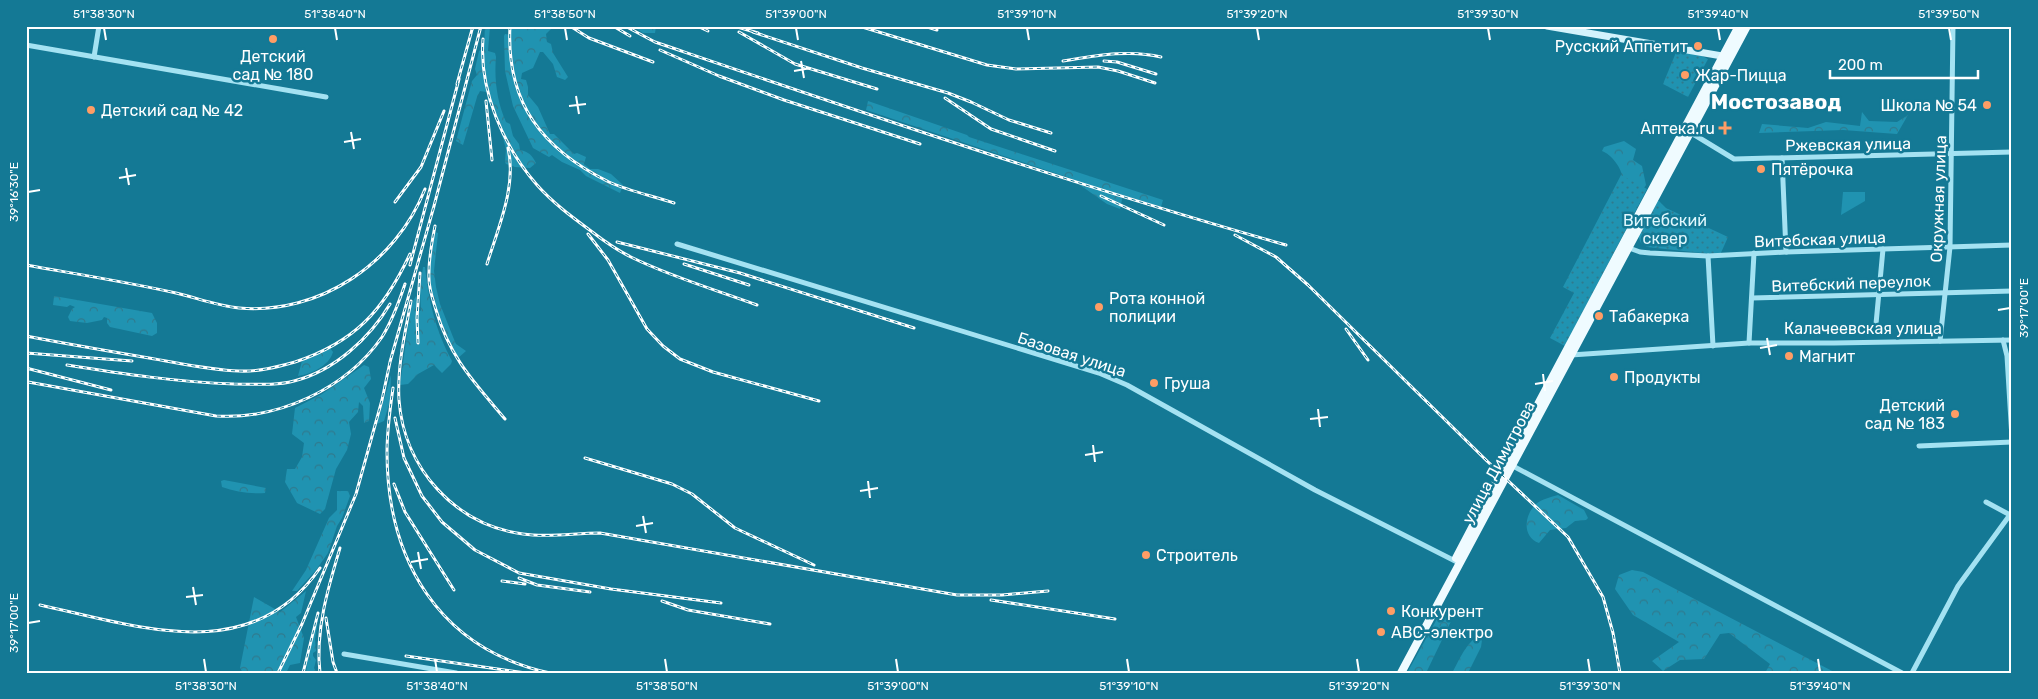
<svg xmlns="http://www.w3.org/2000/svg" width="2038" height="699" font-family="Rubik,sans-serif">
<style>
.green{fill:#2093b1}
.forest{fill:url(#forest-crowns)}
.park{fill:url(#park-dots)}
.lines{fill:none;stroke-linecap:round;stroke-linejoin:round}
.street{stroke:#a4e2f2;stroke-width:5}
.secondary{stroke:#d3f3fc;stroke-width:7}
.primary{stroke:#effbff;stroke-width:8}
.rail-casing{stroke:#fff;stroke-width:3}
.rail{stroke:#147995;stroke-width:1;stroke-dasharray:4;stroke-linecap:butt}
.ticks{fill:none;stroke:#fff;stroke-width:2}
.poi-dot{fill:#ff9d65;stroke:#147995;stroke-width:2}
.labels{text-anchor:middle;stroke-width:5;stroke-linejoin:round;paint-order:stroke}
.poi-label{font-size:16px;fill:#fff;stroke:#147995;text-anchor:start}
.street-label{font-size:16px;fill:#fff;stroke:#147995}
.park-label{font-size:16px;fill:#e0f8fe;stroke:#147995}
.district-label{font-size:21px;font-weight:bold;fill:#fff;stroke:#147995}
.neatline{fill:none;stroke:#fff;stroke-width:2}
.ticks-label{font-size:12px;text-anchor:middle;fill:#fff}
</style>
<defs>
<pattern id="forest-crowns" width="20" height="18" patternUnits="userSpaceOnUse" patternTransform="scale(1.25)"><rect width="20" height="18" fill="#2093b1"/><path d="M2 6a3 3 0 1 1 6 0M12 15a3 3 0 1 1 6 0" fill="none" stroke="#2f7a8e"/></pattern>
<pattern id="park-dots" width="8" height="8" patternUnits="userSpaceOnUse" patternTransform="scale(1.25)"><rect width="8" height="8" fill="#2093b1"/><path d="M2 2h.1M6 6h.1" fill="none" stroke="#2f7a8e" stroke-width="1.8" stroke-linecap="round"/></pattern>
</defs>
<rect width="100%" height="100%" fill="#147995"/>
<g class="green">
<polygon points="1843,192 1865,192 1865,201 1841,215"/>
<polygon points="391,375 390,401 384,421 377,424"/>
</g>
<g class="forest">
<path d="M485,26h5l-2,25 7,2 1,4c-2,22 1,45 10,65l4,2 3,12 6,8 1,6c9,2 12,5 16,13l-6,5 -15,-1 -9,-3 -1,-2 1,-13 -13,-46 -5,-1 -1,-10 -7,-1 -3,6 -14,48 -7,-4 16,-60 5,-6 -2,-6 4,-18 5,-3z"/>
<polygon points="511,26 554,26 546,34 547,42 551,44 553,53 568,77 565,80 557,77 553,64 543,52 540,52 533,68 522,73 521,79 526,80 528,87 528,95 538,107 550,134 554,134 574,154 577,153 586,157 584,164 590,169 598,169 611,174 623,185 620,193 586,176 580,170 562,162 552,155 549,157 533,148 513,106 505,71 504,36 505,34 511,35"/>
<polygon points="632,26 656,26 655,33 643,33"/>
<polygon points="868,101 967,135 969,137 1163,200 1161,207 1123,195 1120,209 1107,204 1070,178 866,110"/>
<polygon points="1862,112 1869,121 1897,122 1908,115 1897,134 1843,130 1759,133 1762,124 1808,128 1826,122 1860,126"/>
<path d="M1624,141l12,8 -3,11 9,6 4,19 -5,7 -19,-13c1,-10 -11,-25 -20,-28l2,-4z"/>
<path d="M435,232l3,1 -4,38 2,16 4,17 13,33 3,7 10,7 -8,7c-15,-22 -26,-53 -28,-80 -1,-15 3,-31 5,-46z"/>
<path d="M423,267h2c4,35 10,62 27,94l-1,3 -9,9 -8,-8 -16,9 -10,10 -8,1 11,-80 5,-9 1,13 4,2 -1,-20z"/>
<polygon points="54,296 152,313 157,323 157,333 152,336 110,327 107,323 107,318 104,317 102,320 87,323 70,321 68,317 72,309 75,307 70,305 67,307 53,305"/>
<path d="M330,348l3,4c-4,14 -22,22 -35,24l4,-15z"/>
<polygon points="364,365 369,367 371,379 364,388 370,403 369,421 364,423 363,406 359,402 358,412 349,422 351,434 347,450 336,469 325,509 320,514 297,503 285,482 287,469 295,469 302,457 304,443 292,434 295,408 322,394"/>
<path d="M224,480l42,8 -1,5c-14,1 -30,-1 -43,-6l-1,-6z"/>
<polygon points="337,491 348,491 350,496 342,518 337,526 328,553 316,570 297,591 292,591 306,570 329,518 337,510"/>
<path d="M1558,495l26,15 4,8 -2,2 -11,1 -9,7 -16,2 -11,13c-17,-6 -15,-28 -3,-39 6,-5 15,-7 22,-9z"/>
<polygon points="1632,570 1643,572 1836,673 1765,673 1770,664 1729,633 1720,634 1704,659 1680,660 1663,671 1652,661 1679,642 1633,615 1615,589 1619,575"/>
<polygon points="306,591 301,613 296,617 304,638 300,663 290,665 286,673 243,673 240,668 254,597 280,612"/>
<polygon points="1443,608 1451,609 1454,615 1426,673 1407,673"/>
<polygon points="317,621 318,621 315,639 316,651 313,653 313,656 316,660 314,668 317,673 306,673 310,643"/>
<path d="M1479,636l3,4 -1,7 -13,26h-16c7,-12 14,-31 27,-37z"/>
</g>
<g class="park">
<polygon points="1677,50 1698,54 1708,59 1688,97 1663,84"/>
<polygon points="1621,175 1647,189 1565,346 1550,338 1574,293 1563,287"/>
<polygon points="1655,201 1659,201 1666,208 1728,237 1720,255 1647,247 1641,243 1638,236"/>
</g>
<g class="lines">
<g class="street">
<polyline points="26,45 326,97"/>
<polyline points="94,57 99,26"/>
<polyline points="1688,131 1734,159 2012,152"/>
<polyline points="1782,158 1786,252"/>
<polyline points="677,244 1099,373 1127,385 1315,490 1459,563"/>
<polyline points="1629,248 1640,252 1650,253 1708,256 1786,252 2012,245"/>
<polyline points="1708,256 1713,346"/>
<polyline points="1752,298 2012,291"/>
<polyline points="1876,324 1883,249"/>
<polyline points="2003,340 2007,356 2012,438"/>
<polyline points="1940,341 1950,247 1953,26"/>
<polyline points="1749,343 1754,253"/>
<polyline points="1571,355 1749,343 1834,343 2012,340"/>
<polyline points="1919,446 2012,442"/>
<polyline points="1511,465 1902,673"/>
<polyline points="1986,502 2012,516"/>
<polyline points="344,654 456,673"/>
<polyline points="1912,673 1958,586 2012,512"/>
</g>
<polyline class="secondary" points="1547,26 1728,57"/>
<g class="primary">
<polyline points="1502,472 1739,26"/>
<polyline points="1456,558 1496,482"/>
<polyline points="1401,673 1747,26"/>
</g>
<g class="rail-casing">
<g id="rail">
<path d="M510,26c-4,77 32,123 99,156 20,9 44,14 65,21"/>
<polyline points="570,26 589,38 653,62"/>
<polyline points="613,26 630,36"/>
<path d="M625,26l30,16c209,71 419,143 631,203"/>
<polyline points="697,26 708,31"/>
<polyline points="734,26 758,33"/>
<polyline points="859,26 987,65 1016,69 1098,67 1118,71 1155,83"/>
<polyline points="924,26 937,30"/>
<polyline points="739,32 795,64 877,89"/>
<polyline points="753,32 862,68 948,93 971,102 1009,120 1051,133"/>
<path d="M483,39c-4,51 20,107 54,146 16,18 35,32 54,46 13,10 27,20 42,27 39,19 83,32 124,47"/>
<polyline points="660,50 719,76 784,100 920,144"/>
<path d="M1063,61c31,-5 66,-12 98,-4"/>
<polyline points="1104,61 1117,62 1156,74"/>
<polyline points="457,84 473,26"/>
<polyline points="945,98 991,129 1055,151"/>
<polyline points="486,101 492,160"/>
<polyline points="1101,196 1164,225"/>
<polyline points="395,202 421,167 444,111"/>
<path d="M435,226c-3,15 -6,31 -6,46 -1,13 3,25 7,38 14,48 38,72 69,109"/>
<polyline points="588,234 608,260 647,329 663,346 680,359 713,372 819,401"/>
<polyline points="1235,235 1276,257 1308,285 1487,461 1568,537 1603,597 1613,633 1620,673"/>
<polyline points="617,242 740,273 914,328"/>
<path d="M487,264c11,-36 30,-78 21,-116"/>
<polyline points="684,264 749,285"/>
<path d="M26,265c50,9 101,17 150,28 21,5 42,13 63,15 81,7 157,-45 186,-119"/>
<polyline points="410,265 459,79"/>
<path d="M411,301c-6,32 -14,66 -12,99 5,68 56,125 124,134 26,4 51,-1 77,-1l357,62h45l46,-4"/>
<polyline points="1346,329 1368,360"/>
<path d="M26,336c41,8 82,15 123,22 30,5 60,12 90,13 19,1 38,-4 56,-9 60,-20 88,-51 115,-108"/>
<polyline points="418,343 417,318 420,273"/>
<polyline points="26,353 132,361"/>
<path d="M67,365c56,9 110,17 167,19 20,0 41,2 60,-3 40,-10 76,-43 96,-77"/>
<polyline points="26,368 111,390"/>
<path d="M28,382l188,34c62,4 130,-27 166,-79 10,-16 17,-35 23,-53"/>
<path d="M393,388c-3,21 -6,42 -6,64 0,108 52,197 163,221"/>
<polyline points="395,418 404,458 422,496 442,522 475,550 519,573 611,589 721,603"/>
<polyline points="585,458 672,484 692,494 735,528 814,565"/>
<polyline points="394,484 405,512 454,590"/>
<polyline points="519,578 537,585 590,592"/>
<polyline points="502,581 525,584"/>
<polyline points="991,600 1115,619"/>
<polyline points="662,601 688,610 770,624"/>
<path d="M40,605c97,21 211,63 280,-37"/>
<polyline points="326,618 333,662 337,673"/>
<polyline points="406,656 526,673"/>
<polyline points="278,673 302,624 356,494 382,400 390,362 434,206 481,26"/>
<polyline points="303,673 318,613"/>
<path d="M320,673c-5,-42 8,-85 20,-125"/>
</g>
</g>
<use href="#rail" class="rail"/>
</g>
<path class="ticks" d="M104,28l2,12M335,28l2,12M565,28l2,12M796,28l2,12M1027,28l2,12M1257,28l2,12M1488,28l2,12M1718,28l2,12M1949,28l2,12M801,61l3,17M794,71l17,-3M576,96l3,18M569,106l17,-2M351,132l3,17M344,142l17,-3M126,168l3,17M119,178l17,-3M28,192l12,-2M1998,310l12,-2M1767,338l3,17M1760,348l17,-3M1543,374l2,17M1535,384l18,-3M1318,409l2,18M1310,419l18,-2M1093,445l2,17M1085,455l18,-3M868,481l2,17M860,491l18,-3M643,516l3,17M636,526l17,-3M418,552l3,17M411,562l17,-3M193,587l3,18M186,597l17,-2M28,623l12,-2M204,659l2,13M435,659l2,13M665,659l2,13M896,659l2,13M1127,659l2,13M1357,659l2,13M1588,659l2,13M1818,659l2,13"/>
<g class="poi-dot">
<circle cx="273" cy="39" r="5"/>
<circle cx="1698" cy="46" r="5"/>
<circle cx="1685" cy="75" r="5"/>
<circle cx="1987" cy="105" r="5"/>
<circle cx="91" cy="110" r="5"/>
<path d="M1722.5 120.5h5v5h5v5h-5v5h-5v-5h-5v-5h5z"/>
<circle cx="1761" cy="169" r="5"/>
<circle cx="1099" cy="307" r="5"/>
<circle cx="1599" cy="316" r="5"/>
<circle cx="1789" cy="356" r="5"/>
<circle cx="1614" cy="377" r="5"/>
<circle cx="1154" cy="383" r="5"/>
<circle cx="1955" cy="414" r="5"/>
<circle cx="1146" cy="555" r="5"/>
<circle cx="1391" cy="611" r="5"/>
<circle cx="1381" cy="632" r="5"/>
</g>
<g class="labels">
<g class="poi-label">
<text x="1688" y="52" text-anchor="end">Русский Аппетит</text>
<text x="273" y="62" text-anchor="middle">Детский<tspan x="273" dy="18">сад № 180</tspan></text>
<text x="1695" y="81">Жар-Пицца</text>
<text x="1977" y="111" text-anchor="end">Школа № 54</text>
<text x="101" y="116">Детский сад № 42</text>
<text x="1715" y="134" text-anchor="end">Аптека.ru</text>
<text x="1771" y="175">Пятёрочка</text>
<text x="1109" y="304">Рота конной<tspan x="1109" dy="18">полиции</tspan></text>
<text x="1609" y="322">Табакерка</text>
<text x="1799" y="362">Магнит</text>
<text x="1624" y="383">Продукты</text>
<text x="1164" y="389">Груша</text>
<text x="1945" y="411" text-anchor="end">Детский<tspan x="1945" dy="18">сад № 183</tspan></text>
<text x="1156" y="561">Строитель</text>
<text x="1401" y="617">Конкурент</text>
<text x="1391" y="638">АВС-электро</text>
</g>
<g class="street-label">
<text transform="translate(1848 144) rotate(-1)" y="6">Ржевская улица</text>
<text transform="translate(1938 199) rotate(-88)" y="6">Окружная улица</text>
<text transform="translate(1820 239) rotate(-2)" y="6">Витебская улица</text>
<text transform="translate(1851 283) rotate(-2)" y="6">Витебский переулок</text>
<text x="1863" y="334">Калачеевская улица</text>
<text transform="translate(1072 354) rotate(18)" y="6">Базовая улица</text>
<text transform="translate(1498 462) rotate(-62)" y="6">улица Димитрова</text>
</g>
<g class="park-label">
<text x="1665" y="226">Витебский<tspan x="1665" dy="18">сквер</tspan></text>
</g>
<g class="district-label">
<text x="1776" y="109">Мостозавод</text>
</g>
</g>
<rect width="2038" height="699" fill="none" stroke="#147995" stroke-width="55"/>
<path d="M1830 70v8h148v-8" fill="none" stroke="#ffffff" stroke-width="2.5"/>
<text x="1838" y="70" font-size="15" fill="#ffffff" stroke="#147995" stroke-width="4" paint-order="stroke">200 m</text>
<rect x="28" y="28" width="1982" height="644" class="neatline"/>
<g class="ticks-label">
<text x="104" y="18">51°38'30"N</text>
<text x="335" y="18">51°38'40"N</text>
<text x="565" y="18">51°38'50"N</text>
<text x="796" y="18">51°39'00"N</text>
<text x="1027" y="18">51°39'10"N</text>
<text x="1257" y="18">51°39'20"N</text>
<text x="1488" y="18">51°39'30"N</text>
<text x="1718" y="18">51°39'40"N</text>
<text x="1949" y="18">51°39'50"N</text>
<text transform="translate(14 192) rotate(-90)" y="4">39°16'30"E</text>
<text transform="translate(2024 308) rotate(-90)" y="4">39°17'00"E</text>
<text transform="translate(14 623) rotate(-90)" y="4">39°17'00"E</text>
<text x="206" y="690">51°38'30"N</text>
<text x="437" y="690">51°38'40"N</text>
<text x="667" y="690">51°38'50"N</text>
<text x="898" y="690">51°39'00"N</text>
<text x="1129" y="690">51°39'10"N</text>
<text x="1359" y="690">51°39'20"N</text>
<text x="1590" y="690">51°39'30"N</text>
<text x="1820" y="690">51°39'40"N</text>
</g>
</svg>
